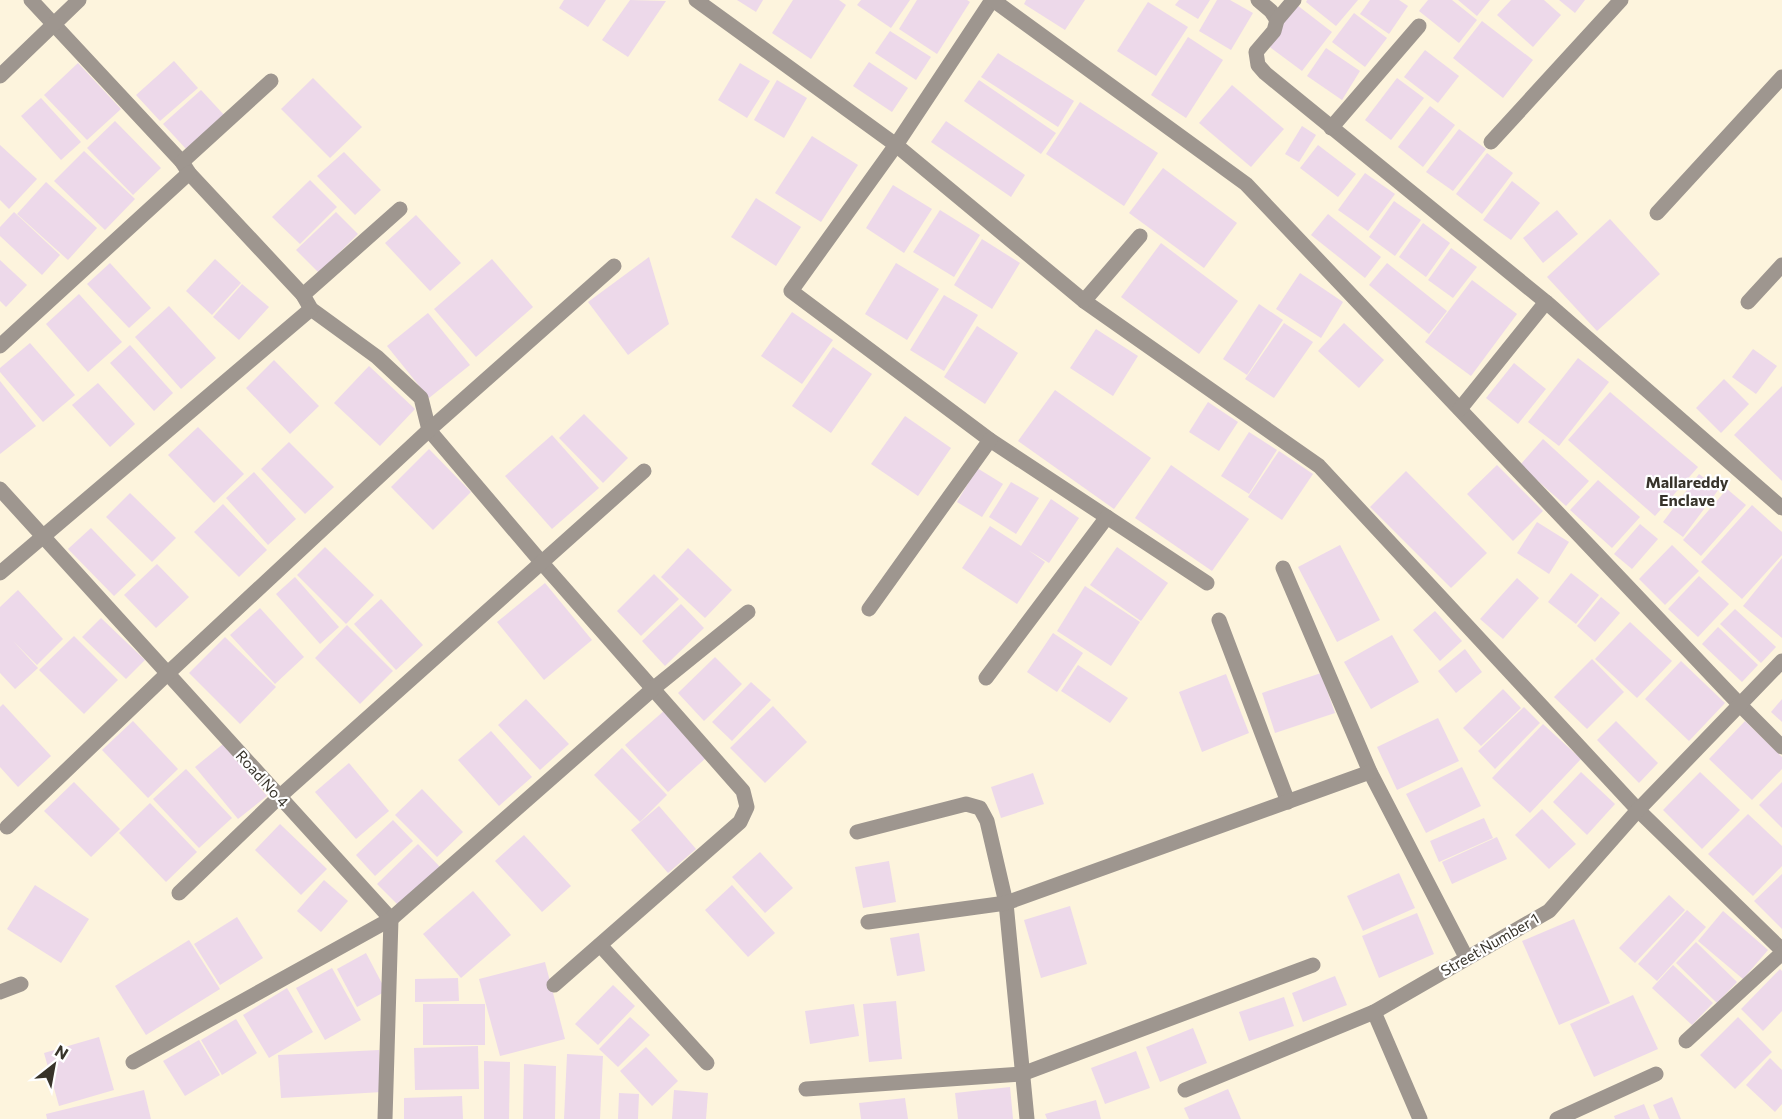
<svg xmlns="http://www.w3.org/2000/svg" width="1782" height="1119" font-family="Commissioner,sans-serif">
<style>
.building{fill:#edd9ea}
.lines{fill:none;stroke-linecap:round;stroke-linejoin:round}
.minor{stroke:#9e968f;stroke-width:15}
.labels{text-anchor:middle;stroke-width:4.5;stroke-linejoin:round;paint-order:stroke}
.street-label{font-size:15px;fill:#37332a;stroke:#fff}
.neighbourhood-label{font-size:16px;font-weight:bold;fill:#37332a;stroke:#fff}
</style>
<rect width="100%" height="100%" fill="#fdf4dd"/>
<g class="building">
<polygon points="564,0 606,0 588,27 559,8"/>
<polygon points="630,0 666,1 628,57 602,40"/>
<polygon points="737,0 763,0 756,12"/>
<polygon points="793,0 839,0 846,5 811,59 772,33"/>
<polygon points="861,0 910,0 891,28 857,5"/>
<polygon points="917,0 967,0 970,2 937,54 899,29"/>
<polygon points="1026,0 1085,0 1065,30 1024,4"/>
<polygon points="1179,0 1210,0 1198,19 1175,5"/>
<polygon points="1217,0 1230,0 1253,13 1231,50 1199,31"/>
<polygon points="1307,0 1358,0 1336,26 1306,2"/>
<polygon points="1370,0 1399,0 1408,6 1389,34 1360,14"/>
<polygon points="1428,0 1452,0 1477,20 1459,43 1419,11"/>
<polygon points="1458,0 1490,0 1477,16"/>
<polygon points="1511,0 1544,0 1561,15 1533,47 1497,15"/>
<polygon points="1559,0 1585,0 1575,13"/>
<polygon points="1148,2 1188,27 1156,76 1117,51"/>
<polygon points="1297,5 1332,32 1302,71 1267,45"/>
<polygon points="1354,13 1387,38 1365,67 1332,42"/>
<polygon points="1482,21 1533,60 1503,98 1453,58"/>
<polygon points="890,31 931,57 916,80 875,53"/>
<polygon points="1188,37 1223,60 1186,118 1151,95"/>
<polygon points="1326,48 1360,71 1342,100 1307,76"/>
<polygon points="1425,50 1459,76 1438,103 1404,77"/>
<polygon points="998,53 1074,101 1058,127 981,77"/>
<polygon points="174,61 198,88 160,121 136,95"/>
<polygon points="869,62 908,88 892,112 853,86"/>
<polygon points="78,63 121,109 87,140 44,95"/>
<polygon points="740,63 770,81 747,118 718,100"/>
<polygon points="313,78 362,127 330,158 281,109"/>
<polygon points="1397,78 1424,98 1391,140 1365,120"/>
<polygon points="777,80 807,98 784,138 754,120"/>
<polygon points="979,80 1056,133 1041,154 964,101"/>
<polygon points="1232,85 1284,129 1251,167 1199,123"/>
<polygon points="201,90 225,116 187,150 163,124"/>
<polygon points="41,98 81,142 61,160 21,116"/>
<polygon points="1080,102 1158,153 1124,206 1046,154"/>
<polygon points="1430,106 1455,125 1423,167 1398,147"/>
<polygon points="115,121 161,168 133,195 87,148"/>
<polygon points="946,121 1025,175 1011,197 931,142"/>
<polygon points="1302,126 1316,135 1299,162 1285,154"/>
<polygon points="1459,129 1486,149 1453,191 1426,172"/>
<polygon points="812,136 858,165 821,222 775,193"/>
<polygon points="0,145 37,179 9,209 0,200"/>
<polygon points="1318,145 1356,174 1338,197 1300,168"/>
<polygon points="84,151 135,199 105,230 54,181"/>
<polygon points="344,152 381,190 355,215 317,176"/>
<polygon points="1487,153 1513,173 1482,214 1456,194"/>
<polygon points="1163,168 1237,223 1204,268 1129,213"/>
<polygon points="1365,173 1395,194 1368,231 1338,210"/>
<polygon points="310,180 337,207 300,244 272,217"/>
<polygon points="1512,181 1540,203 1511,240 1483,220"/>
<polygon points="46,182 97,228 68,260 17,214"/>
<polygon points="893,185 932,209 904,253 866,228"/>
<polygon points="756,198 801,227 776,266 731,237"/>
<polygon points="1394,201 1421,220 1395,256 1369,237"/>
<polygon points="940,210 980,235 954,277 913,252"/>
<polygon points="1557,210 1578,234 1543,263 1523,238"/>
<polygon points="14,212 60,255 42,275 0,236 0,227"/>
<polygon points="336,212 358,234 319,273 296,250"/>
<polygon points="1328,214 1381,257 1365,278 1311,235"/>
<polygon points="416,215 461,263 430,291 385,243"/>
<polygon points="1610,219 1660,274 1597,331 1547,277"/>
<polygon points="1423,223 1450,243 1426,277 1399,257"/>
<polygon points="982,239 1020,263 992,309 954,285"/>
<polygon points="1161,243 1238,301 1199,354 1121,297"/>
<polygon points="1451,248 1477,267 1453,298 1428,280"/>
<polygon points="649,257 669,324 628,355 588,302"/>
<polygon points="215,259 241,283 212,315 186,291"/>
<polygon points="492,259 533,307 476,357 434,309"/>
<polygon points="0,260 27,285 6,307 0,301"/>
<polygon points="110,263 151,308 129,328 87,284"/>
<polygon points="896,263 939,289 907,340 865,314"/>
<polygon points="1387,263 1447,311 1429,334 1369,285"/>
<polygon points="1300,273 1343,302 1321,338 1276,309"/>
<polygon points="1472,280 1517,314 1471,376 1425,342"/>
<polygon points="242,284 269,307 239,340 213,317"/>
<polygon points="79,294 122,342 88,372 46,324"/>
<polygon points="944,295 978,315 944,371 910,350"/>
<polygon points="1259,304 1283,320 1247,375 1223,359"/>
<polygon points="169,306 216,358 181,389 135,337"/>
<polygon points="792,312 833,340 802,384 761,356"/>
<polygon points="428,313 470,365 429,398 387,346"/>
<polygon points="1284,323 1313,342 1274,398 1245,379"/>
<polygon points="1344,323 1384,360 1359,388 1318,351"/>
<polygon points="977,326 1018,353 985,404 944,377"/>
<polygon points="1096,329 1138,356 1113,396 1070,368"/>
<polygon points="30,343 75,395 43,422 0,372 0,368"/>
<polygon points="130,345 173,393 154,411 110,363"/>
<polygon points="833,347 872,374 831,433 792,406"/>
<polygon points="1753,349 1777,366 1756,394 1732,377"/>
<polygon points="1578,358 1609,382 1559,446 1528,422"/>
<polygon points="274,360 319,406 290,434 246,388"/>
<polygon points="1514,363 1546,389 1518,424 1486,398"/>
<polygon points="369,366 415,409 380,446 334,403"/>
<polygon points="1724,379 1749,404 1721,433 1696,408"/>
<polygon points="0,381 36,426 0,454"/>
<polygon points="98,383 135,424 110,447 72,405"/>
<polygon points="1782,386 1782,481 1734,435"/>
<polygon points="1055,390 1151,458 1114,509 1018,441"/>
<polygon points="1610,392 1698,467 1655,516 1568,440"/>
<polygon points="1208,402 1238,422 1219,451 1189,432"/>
<polygon points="584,414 628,458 603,483 559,438"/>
<polygon points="905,416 951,448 918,496 871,464"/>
<polygon points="198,427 244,474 214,503 168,455"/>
<polygon points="1249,432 1277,450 1249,494 1221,476"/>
<polygon points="552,435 599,488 552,529 505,476"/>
<polygon points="1543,439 1589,481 1566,506 1520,465"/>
<polygon points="289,442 334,487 305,514 261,469"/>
<polygon points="429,449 471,492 433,530 391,487"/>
<polygon points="1279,451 1313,474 1282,520 1248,497"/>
<polygon points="1171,465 1249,519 1212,571 1135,518"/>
<polygon points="1497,465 1543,511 1513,541 1467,494"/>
<polygon points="977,468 1003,484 982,517 957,502"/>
<polygon points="1406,471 1487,553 1451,588 1370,507"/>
<polygon points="254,472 296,519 268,545 226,498"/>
<polygon points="1699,474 1719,489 1683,537 1663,522"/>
<polygon points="1598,480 1640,517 1612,548 1570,510"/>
<polygon points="1011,482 1039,498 1016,534 989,517"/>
<polygon points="1727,489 1746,505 1701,556 1683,540"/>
<polygon points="130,493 176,538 152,562 106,517"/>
<polygon points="1051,499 1079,518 1049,563 1028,550 1045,562 1017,604 962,568 990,526 1021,546"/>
<polygon points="223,504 267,550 239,577 194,532"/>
<polygon points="1752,505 1782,532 1782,555 1742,599 1701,562"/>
<polygon points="1537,522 1569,542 1549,574 1517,553"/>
<polygon points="1640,524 1658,539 1632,569 1614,554"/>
<polygon points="91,528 136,575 114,596 68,549"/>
<polygon points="1340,545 1380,620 1337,642 1298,567"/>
<polygon points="1672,545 1699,571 1665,605 1639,579"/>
<polygon points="325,547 374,595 346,624 297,575"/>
<polygon points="1117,547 1168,583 1141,621 1090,585"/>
<polygon points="688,548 732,590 705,618 661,577"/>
<polygon points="1782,558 1782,638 1743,606"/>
<polygon points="157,564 189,597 156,628 124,595"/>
<polygon points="1571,573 1599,595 1576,624 1548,602"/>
<polygon points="654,574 679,599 641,636 617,611"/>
<polygon points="1699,576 1729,604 1698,637 1668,609"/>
<polygon points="295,577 339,627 320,644 276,594"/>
<polygon points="1517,578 1539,598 1503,639 1480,619"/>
<polygon points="545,583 592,640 544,680 497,622"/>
<polygon points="1085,586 1140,622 1111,666 1057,631"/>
<polygon points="18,590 63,639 37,665 13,641 38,668 15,689 0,673 0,607"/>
<polygon points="1601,597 1620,613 1595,642 1577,626"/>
<polygon points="381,599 423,645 396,670 354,624"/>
<polygon points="681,604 704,628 665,666 642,641"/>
<polygon points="260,608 304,657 275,684 230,635"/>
<polygon points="1735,609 1776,647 1761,663 1720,624"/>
<polygon points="1435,611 1462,641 1440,661 1413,630"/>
<polygon points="101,618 145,660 126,679 82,637"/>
<polygon points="1630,622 1672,661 1637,698 1595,659"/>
<polygon points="347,625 393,671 360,704 315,658"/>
<polygon points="1718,627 1758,665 1742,682 1702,644"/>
<polygon points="1053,633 1083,653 1057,692 1027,672"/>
<polygon points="1392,635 1419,682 1371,709 1344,662"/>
<polygon points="74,636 118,680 84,714 39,670"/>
<polygon points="225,637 276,687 240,724 189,673"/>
<polygon points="1465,649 1482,672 1456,693 1438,671"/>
<polygon points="715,657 742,684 704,721 678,693"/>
<polygon points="1592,659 1624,692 1587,729 1554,697"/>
<polygon points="1681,661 1725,703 1689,741 1645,699"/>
<polygon points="1078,665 1128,698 1110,723 1061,691"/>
<polygon points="1321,673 1335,713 1275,733 1262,693"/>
<polygon points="1226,674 1249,733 1202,752 1179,692"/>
<polygon points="751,682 771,700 732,741 712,722"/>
<polygon points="1503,689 1521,708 1481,746 1463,728"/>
<polygon points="526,699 569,744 540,770 498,725"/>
<polygon points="1782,699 1782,722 1771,712"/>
<polygon points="3,704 51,756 18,787 0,767 0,707"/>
<polygon points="773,706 807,742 765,783 730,748"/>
<polygon points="1524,707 1540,723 1495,769 1478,751"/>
<polygon points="665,710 707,757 668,792 625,745"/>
<polygon points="1438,718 1459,761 1397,790 1377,747"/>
<polygon points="133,721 178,769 148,798 102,750"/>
<polygon points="1616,721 1658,763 1639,783 1597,740"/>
<polygon points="1745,721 1782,757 1782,769 1752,800 1709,759"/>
<polygon points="1543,724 1581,759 1530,813 1492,778"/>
<polygon points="491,731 532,777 499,806 458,760"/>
<polygon points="223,744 267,796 238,819 195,767"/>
<polygon points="622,748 667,795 640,822 594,775"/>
<polygon points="349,763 389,811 356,839 315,792"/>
<polygon points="1462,767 1481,806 1426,833 1406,794"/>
<polygon points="186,769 232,818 199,848 153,799"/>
<polygon points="1581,772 1615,804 1587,835 1553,802"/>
<polygon points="1700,772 1740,810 1702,849 1663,810"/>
<polygon points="1033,773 1044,804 1001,818 991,787"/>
<polygon points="74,782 120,829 91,857 44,811"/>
<polygon points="1782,782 1782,828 1759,805"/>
<polygon points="422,789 463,832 437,857 395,815"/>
<polygon points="150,803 197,852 166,882 119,833"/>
<polygon points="659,806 696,849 668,873 631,830"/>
<polygon points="1542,809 1576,844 1549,869 1515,835"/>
<polygon points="1748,814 1782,846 1782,866 1753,896 1708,854"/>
<polygon points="1484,818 1493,838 1439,862 1430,841"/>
<polygon points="393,820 413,841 375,876 356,855"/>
<polygon points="280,824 327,869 301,895 255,850"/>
<polygon points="524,835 571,886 542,912 495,861"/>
<polygon points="1497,837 1507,859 1452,884 1442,862"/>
<polygon points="418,844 440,867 399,906 377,884"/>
<polygon points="760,852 793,888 765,913 732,877"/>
<polygon points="889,861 896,902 863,908 855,867"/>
<polygon points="1399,873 1415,908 1363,931 1347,896"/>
<polygon points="1782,874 1782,929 1754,901"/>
<polygon points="324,880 348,901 321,932 297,911"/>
<polygon points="35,885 89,919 61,963 7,929"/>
<polygon points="732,885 775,933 748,957 705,910"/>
<polygon points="473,891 511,935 461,978 423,934"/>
<polygon points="1669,895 1685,910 1635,963 1619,948"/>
<polygon points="1070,906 1087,964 1041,978 1024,920"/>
<polygon points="1687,910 1706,927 1657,981 1638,964"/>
<polygon points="1723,911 1768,950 1743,979 1698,941"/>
<polygon points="1417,913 1434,954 1379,978 1362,936"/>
<polygon points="237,917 263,958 220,985 194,944"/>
<polygon points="1574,919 1610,1003 1559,1025 1522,941"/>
<polygon points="919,933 925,971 897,976 890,938"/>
<polygon points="189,940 220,989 146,1035 115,986"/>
<polygon points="1696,942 1737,982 1717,1003 1676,963"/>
<polygon points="366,953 386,991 357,1007 337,969"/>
<polygon points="545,962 565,1039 500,1056 479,979"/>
<polygon points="1673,965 1713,1003 1692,1025 1652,988"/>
<polygon points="332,968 361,1020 325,1040 296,988"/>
<polygon points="1780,969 1782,971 1782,1011 1763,1031 1741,1009"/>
<polygon points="1335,976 1347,1005 1303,1022 1292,993"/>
<polygon points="458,978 459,1001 415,1002 415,979"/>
<polygon points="613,985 635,1006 598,1045 575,1024"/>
<polygon points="287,988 313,1032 269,1058 243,1015"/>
<polygon points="1633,995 1658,1049 1594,1077 1570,1024"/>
<polygon points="1284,997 1294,1026 1249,1041 1239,1012"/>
<polygon points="896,1001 902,1059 869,1062 863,1004"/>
<rect x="423" y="1004" width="62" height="41"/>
<polygon points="854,1004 859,1036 810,1044 805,1011"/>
<polygon points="630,1017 650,1035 618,1067 599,1049"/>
<polygon points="1738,1017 1772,1052 1735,1089 1700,1055"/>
<polygon points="236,1019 257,1053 222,1075 201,1040"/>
<polygon points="1193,1028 1207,1063 1160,1082 1146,1047"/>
<polygon points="99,1037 114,1090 59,1106 44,1053"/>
<polygon points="199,1040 220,1075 185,1096 163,1061"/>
<polygon points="478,1046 479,1089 415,1090 414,1048"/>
<polygon points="646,1047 678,1081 652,1106 620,1071"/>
<polygon points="379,1050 382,1092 281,1098 278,1055"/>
<polygon points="1136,1051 1150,1088 1105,1104 1091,1068"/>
<polygon points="567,1054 603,1056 600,1119 564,1119"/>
<polygon points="1770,1058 1782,1070 1782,1104 1775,1112 1746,1085"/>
<polygon points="484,1061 510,1062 509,1119 484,1119"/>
<polygon points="524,1064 556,1066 555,1119 523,1119"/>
<polygon points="1010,1087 1013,1119 958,1119 955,1093"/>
<polygon points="1228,1089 1241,1119 1189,1119 1184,1108"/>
<polygon points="144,1090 151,1119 47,1119 46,1114"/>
<polygon points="674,1090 708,1093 706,1119 672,1119"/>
<polygon points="619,1093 639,1094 638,1119 618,1119"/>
<polygon points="462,1096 463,1119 404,1119 404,1098"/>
<polygon points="1672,1097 1681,1119 1659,1119 1653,1105"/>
<polygon points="905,1098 908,1119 861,1119 859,1103"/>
<polygon points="1096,1100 1101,1119 1047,1119 1045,1114"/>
<polygon points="1644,1104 1650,1119 1615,1119 1614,1116"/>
</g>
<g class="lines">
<g class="minor">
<polyline points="31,0 182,162 189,173 303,295 311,309 377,357 421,398 429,430 542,563 743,791 747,807 740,822 554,985"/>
<polyline points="696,0 896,145 1084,301 1319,466 1638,810 1782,950"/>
<polyline points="992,0 896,145 791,291 990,440 1207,583"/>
<polyline points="993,0 1246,184 1741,706 1782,747"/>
<polyline points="1258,0 1271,11 1277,20"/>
<polyline points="1294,0 1277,20 1274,31 1256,52 1258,65 1265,73 1546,302 1782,508"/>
<polyline points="0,76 79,0"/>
<polyline points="1331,128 1419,26"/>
<polyline points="1491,142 1621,0"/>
<polyline points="182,162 271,81"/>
<polyline points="1657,213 1782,77"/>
<polyline points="303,295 400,209"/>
<polyline points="1084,301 1140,236"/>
<polyline points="1748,302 1782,265"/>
<polyline points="0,346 189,173"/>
<polyline points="1460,409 1546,302"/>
<polyline points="0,489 391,919 385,1119"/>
<polyline points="1283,568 1370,772 1466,957"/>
<polyline points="0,573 311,309"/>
<polyline points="869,609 990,440"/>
<polyline points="1219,620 1288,802"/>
<polyline points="986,678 1107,517"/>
<polyline points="7,827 167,674 429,430 614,266"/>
<polyline points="857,832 966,804 980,808 987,821 1006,903 1027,1119"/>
<polyline points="179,893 279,797 644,471"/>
<polyline points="868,922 1006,903 1370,772"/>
<polyline points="600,945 707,1063"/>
<polyline points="0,992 21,984"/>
<polyline points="1374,1012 1420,1119"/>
<polyline points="1686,1041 1782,953"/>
<polyline points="133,1062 391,919 654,688 748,612"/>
<polyline points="806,1089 1022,1074 1313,965"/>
<polyline points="1185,1090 1374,1012 1549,911 1638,810 1782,661"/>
<polyline points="1557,1119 1656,1074"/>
</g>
</g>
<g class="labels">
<g class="street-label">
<text transform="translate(262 779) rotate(48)" y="5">Road No 4</text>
<text transform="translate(1490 945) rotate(-30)" y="5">Street Number 1</text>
</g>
<g class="neighbourhood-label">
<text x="1687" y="488">Mallareddy<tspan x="1687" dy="18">Enclave</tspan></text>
</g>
</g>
<g transform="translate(54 1065) rotate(31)" stroke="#ffffff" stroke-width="4.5" paint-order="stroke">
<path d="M0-4.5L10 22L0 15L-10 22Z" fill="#37332a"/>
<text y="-9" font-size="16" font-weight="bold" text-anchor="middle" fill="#37332a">N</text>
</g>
</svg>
